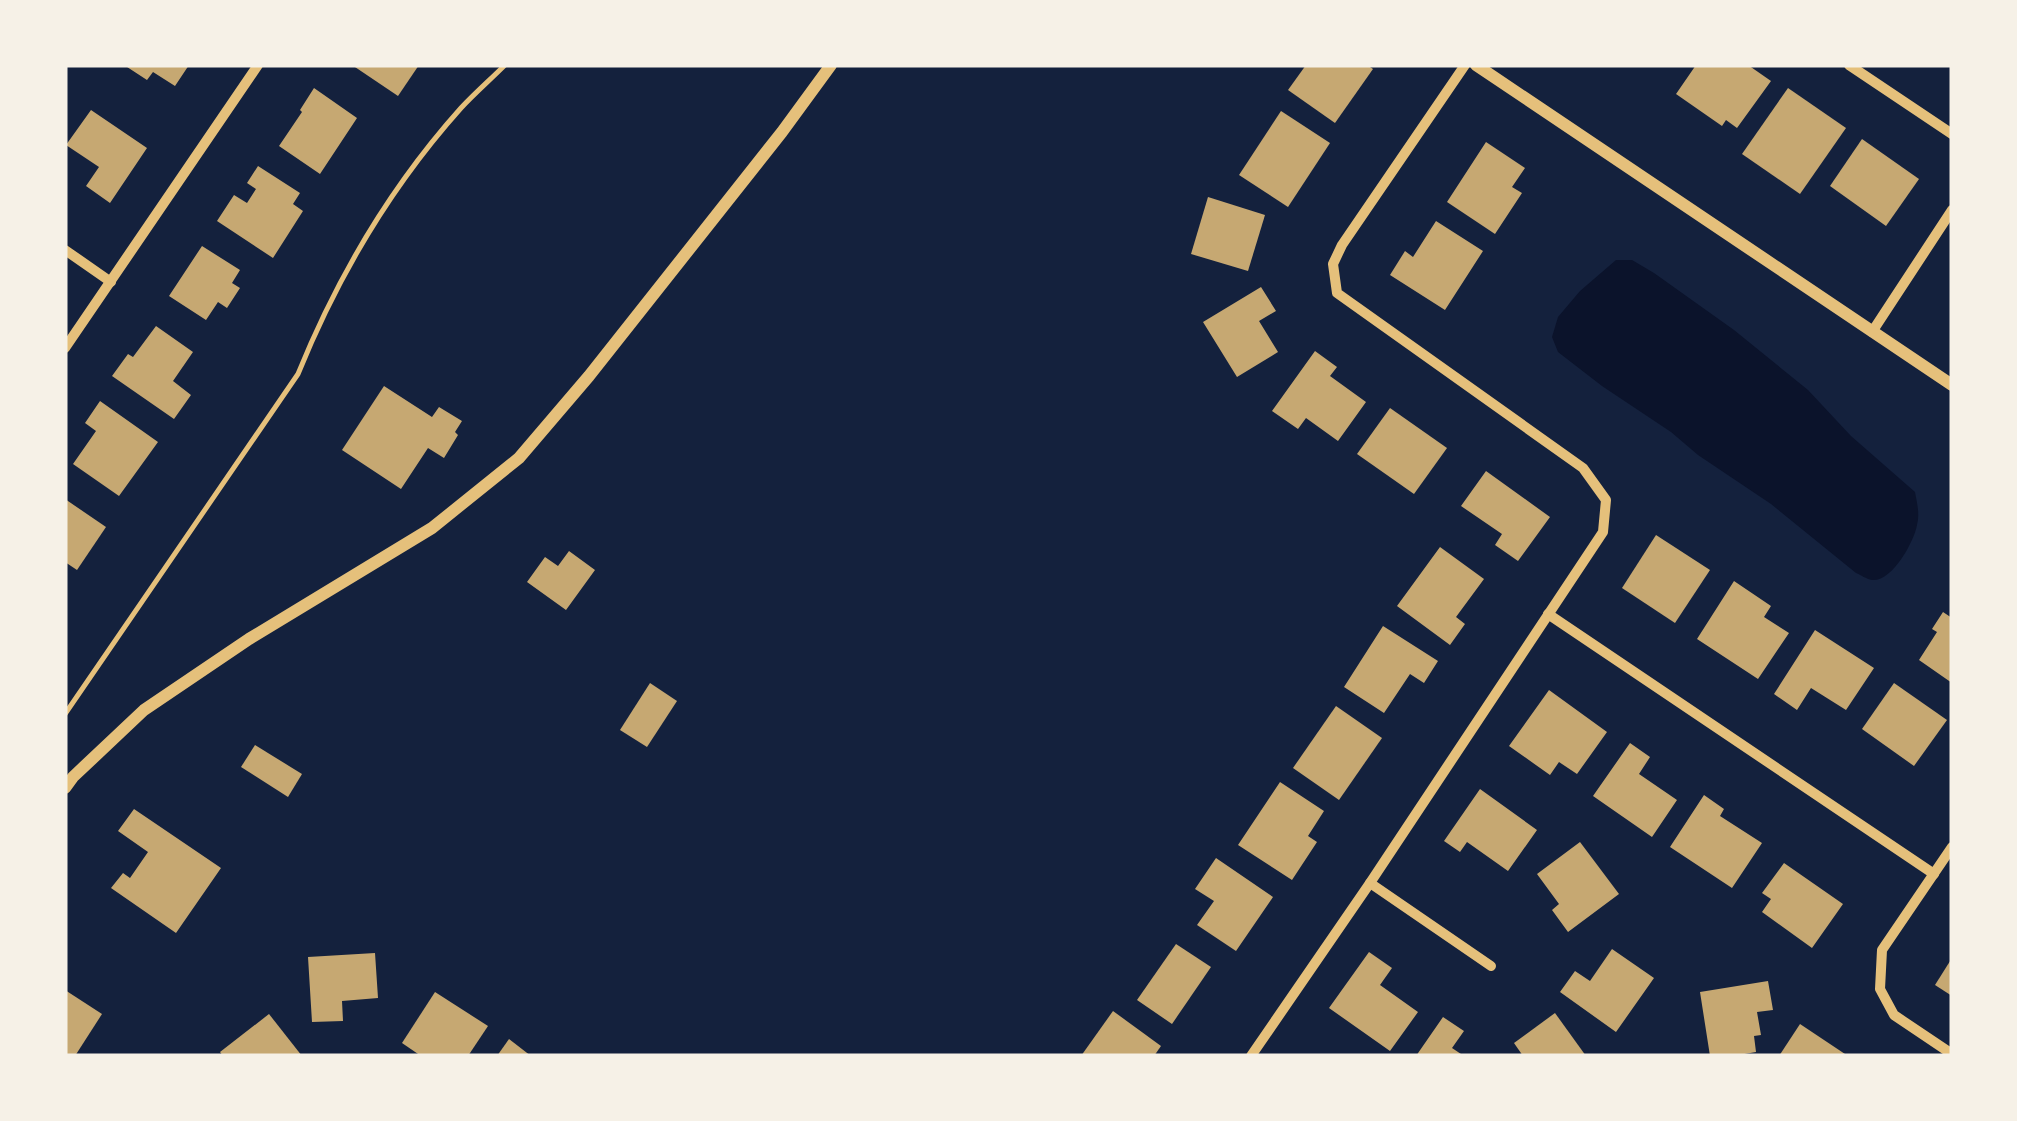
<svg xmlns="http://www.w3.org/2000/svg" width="2017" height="1121" font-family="'PT Sans',sans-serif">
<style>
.water{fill:#0b132b}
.building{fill:#c6a872}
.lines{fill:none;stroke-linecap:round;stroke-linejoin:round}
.path{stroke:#e5c07b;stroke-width:5}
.minor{stroke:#e5c07b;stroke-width:10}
.tertiary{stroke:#e5c07b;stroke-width:12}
</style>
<rect width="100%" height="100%" fill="#14213d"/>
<path class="water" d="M1616,260h16l22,13 80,57 74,60 43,46 64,56c2,11 5,22 2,33 -3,17 -25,57 -45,55 -6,-1 -11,-5 -16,-7l-85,-69 -73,-49 -27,-23 -69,-46 -44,-34 -6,-15 6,-20 22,-26z"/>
<g class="building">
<polygon points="124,65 189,65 175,86 153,72 147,80"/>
<polygon points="352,65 419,65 398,96"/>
<polygon points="1306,65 1367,65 1373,69 1335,123 1288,90"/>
<polygon points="1696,65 1748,65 1771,81 1737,128 1726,120 1722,126 1676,94"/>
<polygon points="314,88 357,118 320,174 279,146 302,112 300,110"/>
<polygon points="1788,88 1846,128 1800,194 1742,154"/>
<polygon points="91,110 147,148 110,203 86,186 99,167 66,145"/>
<polygon points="1281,111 1330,143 1288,207 1239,175"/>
<polygon points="1862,139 1919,179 1886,226 1830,186"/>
<polygon points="1486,142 1525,168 1512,187 1522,193 1495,234 1447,202"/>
<polygon points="258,166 300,193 293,204 303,211 273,258 217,221 234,195 247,203 256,189 247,183"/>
<polygon points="1208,197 1265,215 1248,271 1191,254"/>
<polygon points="1436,221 1483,251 1445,310 1390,275 1405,251 1413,257"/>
<polygon points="202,246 240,270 232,283 240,288 227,308 218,302 206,320 169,296"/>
<polygon points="1261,287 1276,311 1259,321 1278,352 1237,377 1203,322"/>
<polygon points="156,326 193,352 173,381 191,395 174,419 112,376 128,354 133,357"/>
<polygon points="1315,351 1337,367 1330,376 1366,402 1338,441 1306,418 1298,429 1272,411"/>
<polygon points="384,386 432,417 439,407 462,421 455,432 458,435 444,458 428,448 401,489 342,450"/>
<polygon points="100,401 158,442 119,496 73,464 96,431 85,423"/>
<polygon points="1390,408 1447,448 1414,494 1357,454"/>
<polygon points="1486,471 1550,517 1518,561 1495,545 1502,534 1461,506"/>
<polygon points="65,499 106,527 77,570 65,562"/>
<polygon points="1656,535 1710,570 1675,623 1622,588"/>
<polygon points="1440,547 1484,579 1456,617 1465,624 1450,645 1397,606"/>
<polygon points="569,551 595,570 566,610 527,582 545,557 558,566"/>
<polygon points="1734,581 1771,606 1764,617 1789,633 1758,679 1697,639"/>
<polygon points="1943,612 1952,618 1952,683 1919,660 1937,632 1932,629"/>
<polygon points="1383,626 1438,661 1424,683 1410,674 1384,713 1344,687"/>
<polygon points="1815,630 1874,668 1846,710 1811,688 1797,710 1774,694"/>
<polygon points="650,683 677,701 647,747 620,730"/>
<polygon points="1894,683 1947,720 1914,766 1862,729"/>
<polygon points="1549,690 1607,732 1577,774 1559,762 1550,775 1509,746"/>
<polygon points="1336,706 1382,738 1339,800 1293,768"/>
<polygon points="1630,743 1650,757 1639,774 1677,800 1652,837 1593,796"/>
<polygon points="255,745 302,774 288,797 241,767"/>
<polygon points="1280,782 1324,811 1308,836 1317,842 1292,880 1238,845"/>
<polygon points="1480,789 1537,830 1508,871 1467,842 1460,852 1444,841"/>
<polygon points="1704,795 1724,809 1720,816 1762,843 1732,888 1670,847"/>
<polygon points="134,809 221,868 176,933 111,888 123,873 130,878 148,852 118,831"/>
<polygon points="1580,842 1619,894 1568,932 1552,910 1559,904 1537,874"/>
<polygon points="1216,858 1273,897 1236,951 1197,925 1214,901 1195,889"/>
<polygon points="1784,863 1843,904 1812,948 1762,912 1771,899 1762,893"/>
<polygon points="1176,944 1211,967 1172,1024 1137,1000"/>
<polygon points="1612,949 1654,978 1616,1032 1560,992 1575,971 1590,981"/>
<polygon points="1369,952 1392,968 1380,985 1418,1012 1390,1051 1329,1008"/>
<polygon points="375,953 378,998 342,1001 343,1021 312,1022 308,957"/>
<polygon points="1952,958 1952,996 1935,985"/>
<polygon points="1768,981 1773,1010 1757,1012 1761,1035 1754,1036 1756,1052 1733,1056 1710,1056 1700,992"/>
<polygon points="65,990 102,1014 75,1056 65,1056"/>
<polygon points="435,992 488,1026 468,1056 421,1056 402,1043"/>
<polygon points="1113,1011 1161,1046 1154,1056 1081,1056"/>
<polygon points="1555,1013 1586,1056 1523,1056 1514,1043"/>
<polygon points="269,1014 302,1056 223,1056 220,1052"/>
<polygon points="1443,1017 1464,1031 1452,1048 1464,1056 1416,1056"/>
<polygon points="1800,1024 1848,1056 1779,1056"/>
<polygon points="509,1039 531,1056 497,1056"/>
</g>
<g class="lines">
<path class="path" d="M65,714l233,-340c39,-96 94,-189 163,-266 14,-15 30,-29 44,-43"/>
<g class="minor">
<polyline points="1849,65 1952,134"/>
<polyline points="65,250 111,282"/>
<polyline points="1872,332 1952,210"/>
<polyline points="65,348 258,65"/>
<polyline points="1548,614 1934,874"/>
<polyline points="1952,847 1882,950 1880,989 1894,1015 1952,1054"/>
<polyline points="1370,883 1491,966"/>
<polyline points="1251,1056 1370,883 1603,532 1606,500 1583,468 1337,293 1333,264 1342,245 1465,65"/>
</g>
<g class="tertiary">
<polyline points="1476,65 1952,385"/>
<polyline points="65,788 73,777 144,710 249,639 432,528 519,458 589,376 782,132 831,65"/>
</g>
</g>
<rect width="2017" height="1121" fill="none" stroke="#f6f1e7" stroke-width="135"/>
</svg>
